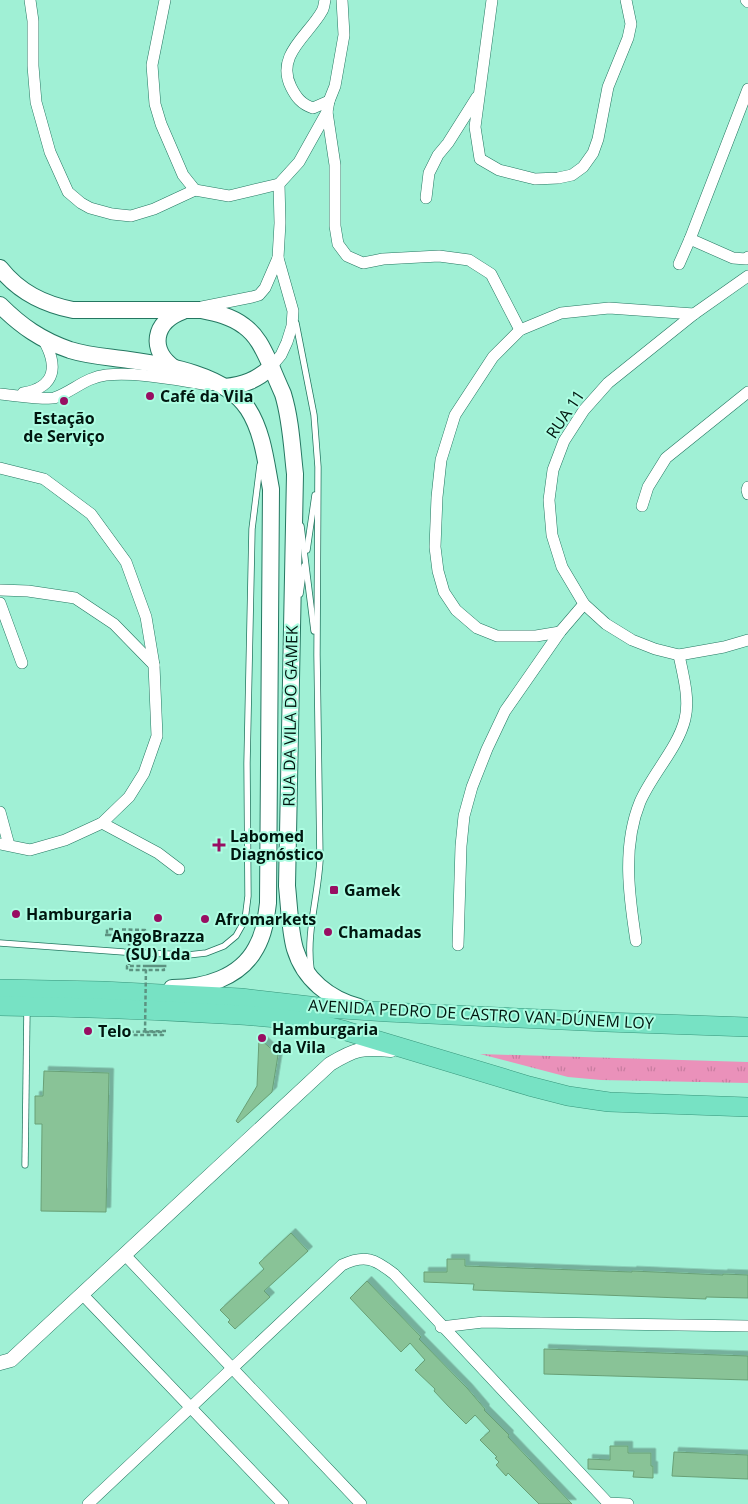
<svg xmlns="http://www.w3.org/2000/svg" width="748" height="1504" font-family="'Open Sans',sans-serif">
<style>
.grass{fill:url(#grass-tufts)}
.building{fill:#89c397;stroke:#68a076;filter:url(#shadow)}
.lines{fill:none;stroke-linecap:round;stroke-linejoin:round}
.service-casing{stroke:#247761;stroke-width:7}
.minor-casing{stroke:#247761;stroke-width:12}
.tertiary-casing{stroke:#247761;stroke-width:15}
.secondary-casing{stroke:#247761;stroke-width:18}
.trunk-casing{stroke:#37957b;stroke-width:20}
.path{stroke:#5c9381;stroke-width:2.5;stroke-dasharray:4 2.5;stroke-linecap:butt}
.service{stroke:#fff;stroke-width:5.5}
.minor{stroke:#fff;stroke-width:11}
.tertiary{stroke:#fff;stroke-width:14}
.secondary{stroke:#fff;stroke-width:16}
.trunk{stroke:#77e2c4;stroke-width:19}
.path-bridge{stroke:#5c9381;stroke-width:2.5;stroke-dasharray:4 2.5;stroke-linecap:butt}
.poi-dot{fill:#980e62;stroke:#adfde2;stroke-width:2}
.labels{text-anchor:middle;stroke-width:4;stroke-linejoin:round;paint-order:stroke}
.poi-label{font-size:16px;font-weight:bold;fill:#00160f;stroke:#adfde2;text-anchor:start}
.street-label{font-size:16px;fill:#00160f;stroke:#adfde2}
</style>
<defs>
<pattern id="grass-tufts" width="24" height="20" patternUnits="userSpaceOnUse" patternTransform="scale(1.25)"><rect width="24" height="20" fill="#ea91ba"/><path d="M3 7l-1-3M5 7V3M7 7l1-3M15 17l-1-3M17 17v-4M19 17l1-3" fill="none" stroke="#c77c9f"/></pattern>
<filter id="shadow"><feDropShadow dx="4.5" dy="-4.5" stdDeviation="0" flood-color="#0004"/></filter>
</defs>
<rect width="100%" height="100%" fill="#a0f0d5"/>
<polygon class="grass" points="480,1054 748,1062 748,1083 601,1080 568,1077"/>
<g class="building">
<polygon points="259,1038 278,1055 272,1092 238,1123 236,1121 257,1086"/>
<polygon points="44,1071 109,1073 106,1212 41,1211 42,1124 35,1124 35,1096 43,1096"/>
<polygon points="291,1233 308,1251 264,1291 270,1297 235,1329 228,1322 230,1320 220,1310 264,1269 259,1263"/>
<polygon points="447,1259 465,1259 465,1266 632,1272 632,1271 723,1275 723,1274 748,1275 748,1298 706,1297 706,1299 473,1290 474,1284 424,1282 424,1272 447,1272"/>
<polygon points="367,1281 421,1337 419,1339 467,1388 485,1409 484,1410 509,1435 508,1437 572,1504 539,1504 508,1473 506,1476 496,1465 499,1462 495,1458 497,1457 480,1440 490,1431 475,1415 466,1424 448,1406 434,1391 435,1389 415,1370 425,1360 410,1343 401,1352 350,1298"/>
<polygon points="544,1349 748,1356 748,1380 544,1374"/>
<polygon points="610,1446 628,1446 628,1453 651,1453 651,1466 653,1466 653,1478 633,1477 634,1471 588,1469 588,1459 610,1460"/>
<polygon points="674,1452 748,1455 748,1479 672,1476"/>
</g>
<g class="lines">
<g class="service-casing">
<g id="service">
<path d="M296,323l18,92 4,52 -1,188 3,205c-2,37 -14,73 -9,109"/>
<polyline points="301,526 314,631"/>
<polyline points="307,550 315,495"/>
<polyline points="300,594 304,566"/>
<polyline points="0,943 124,952 188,955 206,953 224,946 236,936 245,920 248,896 247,763 252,529 260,465"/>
<polyline points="25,1165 27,1009"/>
</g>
</g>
<g class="minor-casing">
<g id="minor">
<polyline points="30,0 33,21 33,66 36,102 50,152 68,192 81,203 90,208 112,214 131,216 154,209 195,190"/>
<polyline points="165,0 152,65 155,104 161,124 183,175 195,190 229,196 279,184"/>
<path d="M325,0c-1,4 -1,8 -3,11 -13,24 -47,44 -31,76 5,10 10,17 22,21l16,-7"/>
<polyline points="492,0 475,127 480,159 499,170 535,179 558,178 572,175 583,167 593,153 598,139 608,87 628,38 631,24 626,0"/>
<polyline points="746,0 748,2"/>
<polyline points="327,112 335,165 335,226 338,244 347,256 363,263 383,259 439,256 469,260 491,274 520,330"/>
<polyline points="426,198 429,173 438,155 448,143 477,97"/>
<polyline points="690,239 733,258 746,259 748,257"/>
<polyline points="679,264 690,239 748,89"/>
<polyline points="748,276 694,314 608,383 584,410 564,441 553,470 549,500 552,535 562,567 584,604 606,624 632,640 655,649 679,655 724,647 748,640"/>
<polyline points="202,307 252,297 259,295 265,288 278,258 280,223 279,184 299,162 327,112 329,101 335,86 344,35 342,0"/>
<polyline points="271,367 281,355 287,342 292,326 293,311 278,258"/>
<path d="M23,393c34,-6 35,-28 20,-54"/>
<path d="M0,394c12,1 45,6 54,4 18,-6 32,-21 52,-23 34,-3 70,5 104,10"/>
<polyline points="0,468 44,479 91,514 126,562 146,617 154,665 157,736 144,773 129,797 102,823 65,840 30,850 0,844"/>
<polyline points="748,487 747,490 748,494"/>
<polyline points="642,506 648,487 666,458 748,392"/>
<polyline points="0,590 28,591 75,598 114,624 154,665"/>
<polyline points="0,603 22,663"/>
<polyline points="560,632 536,636 497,636 477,628 456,610 444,592 438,571 435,547 437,497 441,460 455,415 493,357 520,330 561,313 609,308 694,314"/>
<polyline points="0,812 9,845"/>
<polyline points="102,823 158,853 179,869"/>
<path d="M636,941c-7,-45 -14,-95 4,-139 12,-28 38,-54 45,-83 5,-20 -2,-44 -6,-64"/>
<polyline points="458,945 461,846 464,816 472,787 487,749 505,711 560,632 584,604"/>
<polyline points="125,1255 361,1504"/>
<polyline points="82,1294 283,1504"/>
<polyline points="441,1327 483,1322 748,1326"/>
<path d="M88,1504l254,-239c23,-11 33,-6 52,9l214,229 20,1"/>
</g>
</g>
<g class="tertiary-casing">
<path id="tertiary" d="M0,1363l11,-3 319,-296c25,-15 32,-17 61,-14"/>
</g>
<g class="secondary-casing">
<g id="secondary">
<path d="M0,268c19,24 43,36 73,42h128c15,3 30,6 43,16 14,10 20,25 27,40 4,10 8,19 12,28 8,26 9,54 12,80l-8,412c2,18 3,46 8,63 9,30 34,50 64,58"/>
<path d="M0,305c21,21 41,35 70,45 19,6 39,7 59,10 38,5 97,15 119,49 15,23 18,54 23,80l-3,414c-2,16 -4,31 -12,45 -16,30 -52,40 -84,40"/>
<path d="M174,368c-25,-18 -21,-46 9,-57"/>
<path d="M225,387c19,-2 32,-7 46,-20"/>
</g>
</g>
<g class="trunk-casing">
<g id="trunk">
<polyline points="0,989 102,991 241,998 327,1008 387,1012 606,1022 748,1027"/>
<path d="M0,1006c68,1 135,3 203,7 48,2 96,5 143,18l183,55 39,10 41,6 139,5"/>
</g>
</g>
<g class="path">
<polyline points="105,935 145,936 145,930 107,929 107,935 129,935"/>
<polyline points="146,966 163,966 164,970 127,970 127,966 167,966"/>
<polyline points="145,1032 162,1032 163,1035 126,1035 125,1032 166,1031"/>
</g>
<use href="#service" class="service"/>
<use href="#minor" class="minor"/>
<use href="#tertiary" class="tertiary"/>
<use href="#secondary" class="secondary"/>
<use href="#trunk" class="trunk"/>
<g class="path-bridge">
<polyline points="129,935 129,966"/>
<polyline points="145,1032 146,966"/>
</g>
</g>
<g class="poi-dot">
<circle cx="150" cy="396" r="5"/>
<circle cx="64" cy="401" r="5"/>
<path d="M216.5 837.5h5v5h5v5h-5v5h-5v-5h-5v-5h5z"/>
<rect x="329" y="885" width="10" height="10" rx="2.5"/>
<circle cx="16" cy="914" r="5"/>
<circle cx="158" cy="918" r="5"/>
<circle cx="205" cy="919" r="5"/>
<circle cx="328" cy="932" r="5"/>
<circle cx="88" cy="1031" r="5"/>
<circle cx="262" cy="1038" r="5"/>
</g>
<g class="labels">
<g class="poi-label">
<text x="160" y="402">Café da Vila</text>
<text x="64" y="424" text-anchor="middle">Estação<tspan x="64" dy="18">de Serviço</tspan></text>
<text x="230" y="842">Labomed<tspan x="230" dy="18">Diagnóstico</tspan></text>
<text x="344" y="896">Gamek</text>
<text x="26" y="920">Hamburgaria</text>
<text x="215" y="925">Afromarkets</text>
<text x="338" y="938">Chamadas</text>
<text x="158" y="942" text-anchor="middle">AngoBrazza<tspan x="158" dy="18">(SU) Lda</tspan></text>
<text x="272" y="1035">Hamburgaria<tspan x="272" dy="18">da Vila</tspan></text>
<text x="98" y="1037">Telo</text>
</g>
<g class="street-label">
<text transform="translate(565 414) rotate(-56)" y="6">RUA 11</text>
<text transform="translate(290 716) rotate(-89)" y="6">RUA DA VILA DO GAMEK</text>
<text transform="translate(481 1014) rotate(3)" y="6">AVENIDA PEDRO DE CASTRO VAN-DÚNEM LOY</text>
</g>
</g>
</svg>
